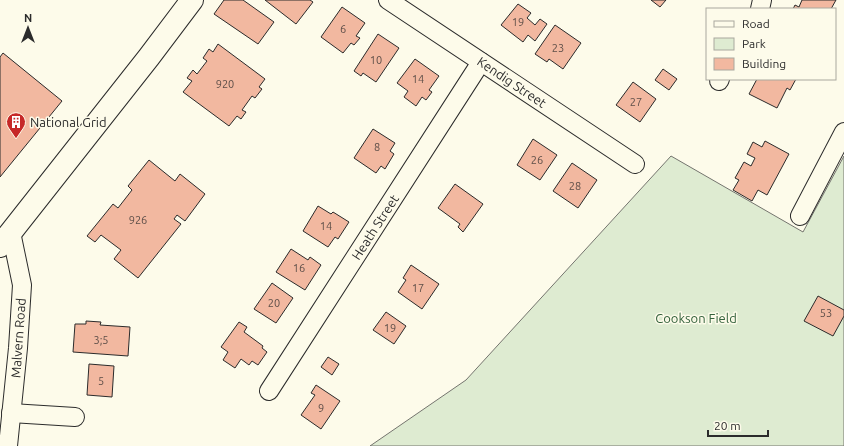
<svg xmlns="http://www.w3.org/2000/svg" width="844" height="446" font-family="Ubuntu,sans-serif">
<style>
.green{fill:#deebd1;stroke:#74746e}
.building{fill:#f2b8a0;stroke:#2b2b2b}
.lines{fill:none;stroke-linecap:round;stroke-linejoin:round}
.minor-casing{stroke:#2b2b2b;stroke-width:20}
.primary-casing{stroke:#2b2b2b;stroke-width:24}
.minor{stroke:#fdfbea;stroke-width:18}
.primary{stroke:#fdfbea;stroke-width:22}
.labels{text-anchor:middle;stroke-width:3;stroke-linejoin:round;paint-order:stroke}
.number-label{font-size:11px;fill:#5d4e48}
.street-label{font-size:13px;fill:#2b2b2b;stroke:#fdfbea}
.poi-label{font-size:13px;fill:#2b2b2b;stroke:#fdfbea;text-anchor:start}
.park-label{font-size:13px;fill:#34623c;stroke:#fdfbea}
</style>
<rect width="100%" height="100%" fill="#fdfbea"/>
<polygon class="green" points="671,156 803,232 844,156 844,446 370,446 466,380"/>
<g class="building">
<polygon points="224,0 243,0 274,22 258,44 214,14"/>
<polygon points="265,0 310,0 313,2 296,24"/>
<polygon points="651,0 666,0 660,7"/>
<polygon points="802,0 836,0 831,9 793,9 795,5 799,7"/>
<polygon points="518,4 531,13 527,18 535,25 540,19 547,24 535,41 528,35 523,42 501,25"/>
<polygon points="342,7 365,23 356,36 360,38 354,45 351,43 343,53 321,37"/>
<polygon points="555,25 581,43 563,69 549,59 547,62 535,54"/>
<polygon points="378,34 399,48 376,82 363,73 361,76 354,71"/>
<polygon points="218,44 265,79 259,87 262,89 255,98 252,96 242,110 246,112 241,119 237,116 229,126 183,92 192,81 187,78 193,70 197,74 207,61 203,58 209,49 213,52"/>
<polygon points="3,53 62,101 0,177 0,57"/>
<polygon points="415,59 439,76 429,90 432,92 426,100 422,97 416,106 404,97 408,91 397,83"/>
<polygon points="663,69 677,79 669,90 655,80"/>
<polygon points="757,79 796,79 790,90 787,88 777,108 749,94"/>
<polygon points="633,82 656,99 640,122 616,105"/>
<polygon points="373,129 395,143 390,151 394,154 385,169 381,166 376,173 354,158"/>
<polygon points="533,139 557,155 540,180 517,165"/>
<polygon points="765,141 789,154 767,195 758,190 752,201 733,190 739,180 735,178 744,162 751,166 755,158 747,154 753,142 762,147"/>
<polygon points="149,160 175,181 180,174 205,194 185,221 177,215 174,219 181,224 138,278 114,259 121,250 101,235 95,242 87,236 113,204 118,208 132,190 128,186"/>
<polygon points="572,163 597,180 578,208 553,191"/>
<polygon points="455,184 483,204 463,232 458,227 460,224 438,208"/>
<polygon points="318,206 331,214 333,212 349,222 338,239 335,237 328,247 303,231"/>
<polygon points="291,249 308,260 310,257 321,265 305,290 276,272"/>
<polygon points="411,265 439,284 422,309 398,292 406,280 403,278"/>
<polygon points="272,283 293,298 276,323 254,309"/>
<polygon points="818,296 844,310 844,316 833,336 804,321"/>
<polygon points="386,312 406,326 394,344 373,330"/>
<polygon points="86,321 101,322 100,325 130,327 128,356 73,352 75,324 86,324"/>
<polygon points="239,322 247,327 244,332 263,346 262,348 267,352 258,365 252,361 249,365 241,359 235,368 223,360 228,352 221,347"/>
<polygon points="328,357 339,364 332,375 321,367"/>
<polygon points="89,364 114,366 112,397 87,395"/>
<polygon points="316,385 340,401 321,429 301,415 315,395 311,393"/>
</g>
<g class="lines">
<g class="minor-casing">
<g id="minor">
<polyline points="388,0 635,164"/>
<polyline points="760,9 762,0"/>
<polyline points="719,81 720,79"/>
<polyline points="800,216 844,132"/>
<polyline points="269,391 481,62"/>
<polyline points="11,413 75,417"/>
<polyline points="8,446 18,348 22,285 11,232"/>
</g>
</g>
<g class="primary-casing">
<polyline id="primary" points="0,246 149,57 192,0"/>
</g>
<use href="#minor" class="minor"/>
<use href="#primary" class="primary"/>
</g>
<defs>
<g id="building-pin" transform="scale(1)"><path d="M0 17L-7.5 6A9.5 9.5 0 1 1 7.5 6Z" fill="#c62828" stroke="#fdfbea"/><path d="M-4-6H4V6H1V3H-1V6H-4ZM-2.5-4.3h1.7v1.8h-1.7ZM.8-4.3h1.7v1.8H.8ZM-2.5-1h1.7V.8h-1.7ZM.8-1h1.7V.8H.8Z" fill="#fff"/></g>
</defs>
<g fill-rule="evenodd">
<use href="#building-pin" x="16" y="122"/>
</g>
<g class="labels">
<g class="number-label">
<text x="518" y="26">19</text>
<text x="343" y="33">6</text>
<text x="558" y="52">23</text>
<text x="376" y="64">10</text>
<text x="418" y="83">14</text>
<text x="225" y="88">920</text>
<text x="636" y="106">27</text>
<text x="377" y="151">8</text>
<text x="537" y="164">26</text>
<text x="575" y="190">28</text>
<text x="138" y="224">926</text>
<text x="326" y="230">14</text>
<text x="299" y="272">16</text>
<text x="418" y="292">17</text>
<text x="274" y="307">20</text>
<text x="826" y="317">53</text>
<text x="390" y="332">19</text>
<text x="101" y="344">3;5</text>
<text x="101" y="385">5</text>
<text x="321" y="412">9</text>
</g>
<g class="street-label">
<text transform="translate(512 82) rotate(34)" y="5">Kendig Street</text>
<text transform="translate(375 227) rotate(-57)" y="5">Heath Street</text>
<text transform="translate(18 338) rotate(-86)" y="5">Malvern Road</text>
</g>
<g class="poi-label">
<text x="30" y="127">National Grid</text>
</g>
<g class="park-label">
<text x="696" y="323">Cookson Field</text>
</g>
</g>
<rect x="706" y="8" width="130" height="72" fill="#fdfbea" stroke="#a9a89e"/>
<rect x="714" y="21" width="20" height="6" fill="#fdfbea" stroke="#a9a89e"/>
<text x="742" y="28" font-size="12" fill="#2b2b2b">Road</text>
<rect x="714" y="38" width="20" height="12" fill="#deebd1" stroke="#a9a89e"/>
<text x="742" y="48" font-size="12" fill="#2b2b2b">Park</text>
<rect x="714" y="58" width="20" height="12" fill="#f2b8a0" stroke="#a9a89e"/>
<text x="742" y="68" font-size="12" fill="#2b2b2b">Building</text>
<g transform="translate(28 28)" stroke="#fdfbea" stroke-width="3" paint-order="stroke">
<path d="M0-3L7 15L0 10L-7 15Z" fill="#2b2b2b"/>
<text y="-6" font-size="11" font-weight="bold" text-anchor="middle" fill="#2b2b2b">N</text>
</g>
<path d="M708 430v6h60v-6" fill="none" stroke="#2b2b2b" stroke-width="2"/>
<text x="714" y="430" font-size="12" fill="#2b2b2b" stroke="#fdfbea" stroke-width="3" paint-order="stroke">20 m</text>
</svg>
